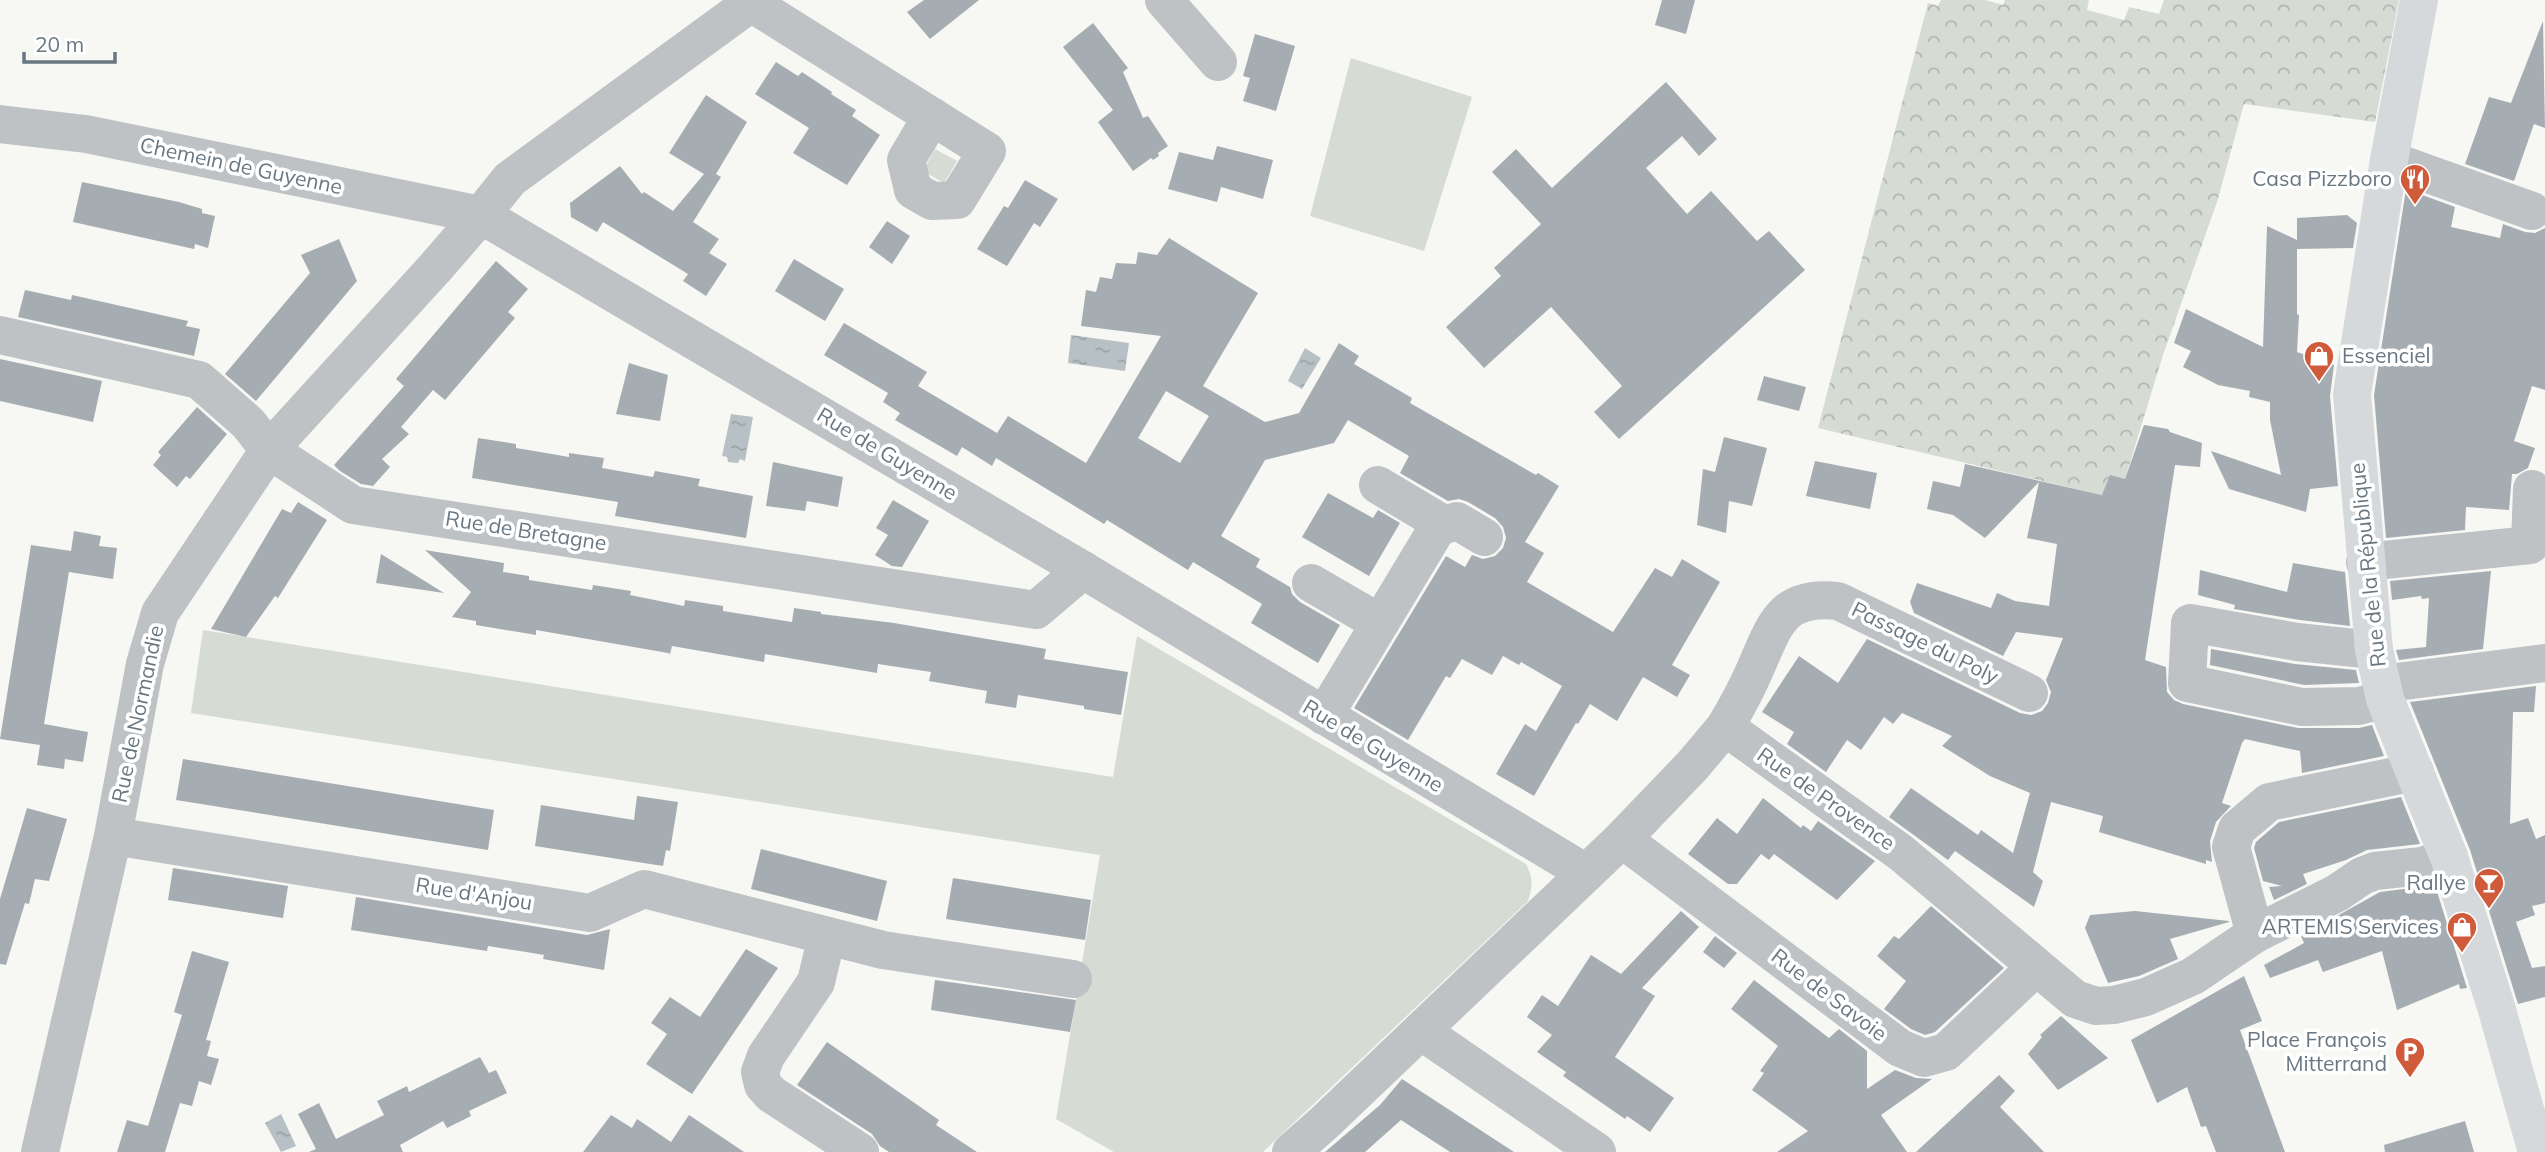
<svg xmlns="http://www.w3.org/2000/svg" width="2545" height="1152" font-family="Mulish,sans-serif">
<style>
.green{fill:#d6dbd4}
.forest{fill:url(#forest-crowns)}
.water{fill:url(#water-ripples)}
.building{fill:#a6adb2;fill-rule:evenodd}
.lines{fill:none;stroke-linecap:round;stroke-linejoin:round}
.minor{stroke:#bec2c5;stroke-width:38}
.major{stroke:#d5d9dc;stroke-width:38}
.labels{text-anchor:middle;stroke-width:7;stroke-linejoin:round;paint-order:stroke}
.street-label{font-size:21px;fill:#697782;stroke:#fff}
.poi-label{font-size:21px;fill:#697782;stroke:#fff;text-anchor:end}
</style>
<defs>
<pattern id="forest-crowns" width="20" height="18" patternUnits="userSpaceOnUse" patternTransform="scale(1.75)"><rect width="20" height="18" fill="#d6dbd4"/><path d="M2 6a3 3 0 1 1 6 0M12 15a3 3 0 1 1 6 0" fill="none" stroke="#b2b6b1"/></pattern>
<pattern id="water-ripples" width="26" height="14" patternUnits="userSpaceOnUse" patternTransform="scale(1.75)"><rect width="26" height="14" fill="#b7c1c5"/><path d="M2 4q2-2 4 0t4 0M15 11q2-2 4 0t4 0" fill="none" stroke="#99a2a5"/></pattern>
</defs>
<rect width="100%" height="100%" fill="#f7f7f4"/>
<g class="green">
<polygon points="1351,58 1472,97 1424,251 1310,216"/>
<polygon points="935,149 957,161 944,183 923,171"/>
<path d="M203,630l910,147 24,-141 389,228c7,14 7,22 2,37l-265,251h-149l-58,-33 44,-264 -909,-142z"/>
</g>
<polygon class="forest" points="1941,0 1985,0 2003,5 2005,0 2089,0 2087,10 2124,20 2129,7 2159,14 2164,0 2399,0 2375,122 2244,104 2217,202 2163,355 2125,479 2102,495 1818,428 1928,3 1938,6"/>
<g class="water">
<polygon points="1071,335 1129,343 1125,371 1068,363"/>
<polygon points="1305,348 1321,358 1302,389 1288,381"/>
<polygon points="731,414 753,417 745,461 740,459 738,463 728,462 727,457 722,456"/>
<polygon points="281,1114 296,1146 281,1152 265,1123"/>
</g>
<g class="building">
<polygon points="924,0 979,0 930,39 907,12"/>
<polygon points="1662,0 1695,0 1686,34 1655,25"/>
<polygon points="2543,21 2545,128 2534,124 2514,181 2465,164 2489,97 2511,103"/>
<polygon points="1093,23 1128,68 1123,72 1143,118 1148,116 1168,146 1158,153 1159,156 1153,160 1151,158 1133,171 1098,122 1113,110 1063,47"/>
<polygon points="1255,34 1295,46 1276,111 1243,101 1250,78 1243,76"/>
<polygon points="776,62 798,76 802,72 832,92 831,94 856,110 852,116 880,135 847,185 793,153 809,128 755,94"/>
<polygon points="1666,82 1717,139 1699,156 1682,136 1646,168 1687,214 1711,191 1757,241 1769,231 1805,270 1619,439 1594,412 1622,386 1551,307 1484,368 1446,327 1501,276 1494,268 1541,224 1492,172 1516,149 1552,188"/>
<polygon points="706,95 747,122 716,174 721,177 693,222 719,239 709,253 727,264 706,296 683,281 688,274 603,222 597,232 571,217 570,203 620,166 642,194 644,192 673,211 704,174 669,153"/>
<polygon points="1217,146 1273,160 1263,199 1221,187 1217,202 1168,189 1179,152 1213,160"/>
<polygon points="1025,180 1058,199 1040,227 1034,223 1007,266 977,249 1004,206 1008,208"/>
<polygon points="82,182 179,202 202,209 202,213 215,216 208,248 195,244 194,249 73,222"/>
<polygon points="2406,189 2455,207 2451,227 2500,238 2503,224 2525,232 2535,233 2545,228 2545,390 2532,386 2514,441 2535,448 2528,468 2517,474 2512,474 2509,510 2466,507 2465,530 2386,538 2374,395"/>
<polygon points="2347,215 2357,223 2353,248 2297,249 2297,242 2297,314 2299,315 2297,352 2334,365 2330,396 2338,486 2310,489 2306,512 2229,489 2211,451 2281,475 2270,420 2270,402 2249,397 2250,391 2218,385 2183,367 2191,351 2174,343 2186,309 2263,347 2267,226 2297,240 2297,218"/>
<polygon points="887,221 910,236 892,264 869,247"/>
<path d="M1169,238l89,55 -55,93 62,36 34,-9 40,-70 20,13 -5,8 58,34 -2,5 126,72 2,-2 21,13 -34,56 19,11 -17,29 86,50 42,-64 17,9 10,-18 38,23 -48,83 18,10 -13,22 -34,-20 -26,44 -27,-17 -12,20 -2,-1 -42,73 -38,-22 29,-50 11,7 26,-45 -41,-24 -2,3 -16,-9 -11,19 -30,-16 -12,19 -4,-2 -38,64 -54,-32 92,-152 19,11 7,-12 11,4 12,-3 8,-8 3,-10 -3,-11 -8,-9 -27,-16 -9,-3 -11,2 -48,-28 9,-17 -61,-36 -14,23 -69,17 -44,76 39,23 -4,8 34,20 2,7 8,8 40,23 -22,38 -67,-40 11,-19 -69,-42 -5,8 -81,-50 -3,4 -108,-66 -4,8 -30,-19 -5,9 -62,-36 5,-7 -17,-11 5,-9 -64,-38 20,-32 83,49 -9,14 79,47 11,-17 78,47 75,-127 -80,-10 5,-36 10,2 4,-15 12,2 4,-16 20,1 2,-12 19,3zM1166,391l43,25 -29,47 -42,-25z"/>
<polygon points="339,239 357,281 256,401 225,374 310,273 301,255"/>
<polygon points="794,259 844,289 825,321 775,291"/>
<polygon points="496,261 528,289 508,312 515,318 445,400 433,390 401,427 409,434 382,459 390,467 373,486 361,484 340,471 334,465 404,386 396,379"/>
<polygon points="25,290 71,300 72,295 188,321 186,326 200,329 194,356 18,317"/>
<polygon points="0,359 102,381 93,422 0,401"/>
<polygon points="629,363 668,375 660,421 616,414"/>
<polygon points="1764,376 1806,387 1799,411 1757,400"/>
<polygon points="197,407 227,434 190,479 186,476 177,487 153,465 161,455 158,452"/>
<polygon points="2144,425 2168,429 2170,432 2202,443 2200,467 2175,465 2145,660 2166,667 2167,692 2174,700 2183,704 2298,728 2359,728 2372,725 2384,756 2302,773 2300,751 2245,739 2242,743 2222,803 2231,806 2216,822 2210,841 2212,862 2206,860 2206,864 2099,832 2103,816 2051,802 2033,872 2043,881 2034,907 1955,851 1948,860 1889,817 1911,788 1978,835 1981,830 2013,853 2030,793 1990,776 1942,746 1952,736 1902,713 1893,724 1884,717 1861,750 1847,740 1826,772 1787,744 1794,732 1762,712 1799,656 1838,683 1867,639 2020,713 2031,715 2042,711 2048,703 2051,692 2046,680 2063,638 2016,632 2003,656 1914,613 1910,602 1917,583 1991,608 1997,593 2015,601 2049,606 2057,544 2027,538 2039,482 1985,538 1953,515 1927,509 1933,481 1960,487 1965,464 2102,495 2110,475 2125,479"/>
<polygon points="1724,437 1767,448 1752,506 1729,501 1726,533 1697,525 1703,469 1715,472"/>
<polygon points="478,438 516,444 516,448 540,452 569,457 569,453 604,458 602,468 653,477 655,471 700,479 698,486 753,496 746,538 615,516 618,502 472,478"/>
<polygon points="1815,461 1877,473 1870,509 1806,496"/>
<polygon points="773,462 843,477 838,507 807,501 805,511 766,506"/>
<polygon points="1328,493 1373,518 1378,510 1400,523 1369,576 1302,537"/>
<polygon points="893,500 929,521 902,567 892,566 875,555 888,535 876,528"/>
<polygon points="298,502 327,520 278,598 275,596 246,637 211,629 282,509 291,513"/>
<polygon points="74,531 101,536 99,546 117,548 113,579 69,572 44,724 88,732 83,762 65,759 64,769 37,765 40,745 0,739 31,545 71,551"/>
<polygon points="425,550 504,563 503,572 529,576 529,580 592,590 593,585 631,591 630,595 684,606 685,600 723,606 723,611 792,622 794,608 821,612 821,614 894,623 1046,649 1044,659 1128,672 1121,715 1084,709 1084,706 1018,695 1016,708 985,703 987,691 929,681 931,672 878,664 877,673 765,654 764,662 672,646 670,654 668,653 536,630 536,635 476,625 476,621 452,617 471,592"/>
<polygon points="381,554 444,593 376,583"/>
<polygon points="2293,563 2345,572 2350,626 2300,620 2234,609 2235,605 2198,595 2200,570 2287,592"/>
<polygon points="2491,571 2483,649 2399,660 2396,650 2426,647 2429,598 2422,599 2421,596 2392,600 2390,581"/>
<polygon points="2211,649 2295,664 2356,670 2359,683 2304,685 2210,665"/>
<polygon points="2536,686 2534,712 2513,712 2510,824 2528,818 2536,839 2545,835 2545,903 2532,906 2535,915 2516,922 2532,968 2545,966 2545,997 2518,1004 2470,850 2410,702"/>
<polygon points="183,759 494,810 488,850 176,800"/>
<polygon points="637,796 678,802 670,851 666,850 663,866 535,846 541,805 634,820"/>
<polygon points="2401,797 2420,844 2367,850 2346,860 2303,874 2307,884 2274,900 2269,887 2282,886 2263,881 2254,848 2256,842 2279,822"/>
<polygon points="1763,798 1801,828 1803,825 1811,831 1818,821 1875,861 1837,900 1774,854 1769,860 1761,854 1737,884 1728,884 1688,854 1717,818 1737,834"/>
<polygon points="27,808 67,819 49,881 35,879 29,904 25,903 6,965 0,964 0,899"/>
<polygon points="761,849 887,881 877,921 751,889"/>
<polygon points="173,868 288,886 283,918 168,900"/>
<polygon points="953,878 1091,900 1085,940 946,919"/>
<polygon points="2435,885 2467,988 2460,989 2459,984 2397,1010 2382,951 2323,972 2318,960 2270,978 2264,965 2304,943 2301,936 2380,892"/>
<polygon points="356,897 587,935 610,929 604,970 543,959 544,955 520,951 488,946 487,951 351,930"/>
<polygon points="1931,906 2004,968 1935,1032 1925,1035 1911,1029 1884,1009 1906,981 1877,956 1894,936 1899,939"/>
<polygon points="1681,911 1699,927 1642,988 1655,996 1615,1057 1674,1098 1650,1132 1627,1116 1625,1119 1563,1076 1566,1072 1537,1052 1552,1035 1527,1017 1542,995 1558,1006 1591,955 1621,974"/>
<polygon points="2135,911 2229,921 2229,922 2170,939 2178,959 2139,976 2108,983 2085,928 2090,915"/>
<polygon points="1715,936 1737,953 1724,968 1703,952"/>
<polygon points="746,949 778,968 692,1094 646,1064 667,1034 651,1023 670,997 700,1017"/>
<polygon points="192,951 229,962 206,1040 211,1041 207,1056 219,1059 211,1085 199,1081 192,1106 180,1103 165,1152 117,1152 127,1120 148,1126 182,1015 174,1012"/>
<polygon points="2244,976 2262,1021 2240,1030 2285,1152 2216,1152 2206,1126 2201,1127 2187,1087 2157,1103 2131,1040"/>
<polygon points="935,980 1076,1000 1070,1032 931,1010"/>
<polygon points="1754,980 1829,1038 1839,1029 1867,1051 1867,1089 1895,1070 1916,1078 1932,1079 1881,1115 1907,1152 1777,1152 1808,1131 1752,1090 1764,1073 1760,1071 1778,1046 1731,1009"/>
<polygon points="2061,1016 2108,1058 2058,1090 2028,1054 2042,1037 2040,1035"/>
<polygon points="827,1042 939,1120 936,1125 977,1152 889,1152 880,1146 872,1134 797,1085"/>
<polygon points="480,1057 489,1073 496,1070 507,1093 469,1111 471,1116 447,1128 443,1121 400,1145 403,1152 309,1152 316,1149 298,1114 319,1103 336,1139 384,1115 377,1101 407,1086 409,1092"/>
<polygon points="1999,1075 2015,1091 2000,1107 2044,1152 1916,1152"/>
<polygon points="1402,1079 1514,1152 1450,1152 1401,1120 1365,1152 1325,1152 1380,1105"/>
<polygon points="611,1115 632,1128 637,1119 671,1142 689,1115 744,1152 583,1152"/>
<polygon points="2465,1121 2474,1152 2385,1152 2384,1145"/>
</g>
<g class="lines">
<g class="minor">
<polyline points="755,0 510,179 481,215 1083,570 1586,873"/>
<polyline points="1164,0 1218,62"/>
<polyline points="751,3 987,151 957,200 932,201 913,190 906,160 932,116"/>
<polyline points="0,124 86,134 481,215 435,268 269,450 160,613 145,664 113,836 40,1152"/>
<polyline points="2389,160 2532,211"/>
<polyline points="0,335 199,380 248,423 269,450 353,505 1036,610 1083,570"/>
<polyline points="1378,485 1445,525 1457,521 1484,537"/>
<polyline points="2365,562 2530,545 2532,489"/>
<polyline points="1311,583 1380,623"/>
<polyline points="2374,650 2297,642 2190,623 2187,683 2302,707 2359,706 2385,699"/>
<polyline points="2381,684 2545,663"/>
<polyline points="1324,716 1441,522"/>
<path d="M1725,727c10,-17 20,-35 28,-53 21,-46 26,-80 85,-73l191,92"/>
<polyline points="113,836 590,913 644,889 883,950 1073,979"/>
<polyline points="1622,839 1900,1048 1924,1058 1946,1052 2035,968"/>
<polyline points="2255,934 2231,847 2237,829 2269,802 2415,772"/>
<polyline points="827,936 816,982 766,1056 760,1072 763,1085 771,1094 860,1152"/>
<polyline points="1421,1031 1597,1152"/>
<polyline points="1291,1152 1324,1123 1622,839 1693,765 1725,727 1900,852 2075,999 2096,1006 2114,1005 2146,997 2193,976 2255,934 2337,893 2362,876 2375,871 2422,866 2449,857"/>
</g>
<polyline class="major" points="2419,0 2389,160 2352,394 2374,650 2385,699 2449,857 2497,1010 2537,1152"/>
</g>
<defs>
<g id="restaurant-pin" transform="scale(1.575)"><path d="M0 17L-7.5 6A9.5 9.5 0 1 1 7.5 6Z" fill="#d05b3b" stroke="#fff"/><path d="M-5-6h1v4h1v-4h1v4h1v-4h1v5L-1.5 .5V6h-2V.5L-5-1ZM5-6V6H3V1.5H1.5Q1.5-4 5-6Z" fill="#fff"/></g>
<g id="shop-pin" transform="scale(1.575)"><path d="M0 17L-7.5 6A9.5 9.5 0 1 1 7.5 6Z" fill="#d05b3b" stroke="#fff"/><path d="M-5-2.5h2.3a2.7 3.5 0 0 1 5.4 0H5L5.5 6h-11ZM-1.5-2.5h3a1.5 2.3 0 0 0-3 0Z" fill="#fff"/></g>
<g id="bar-pin" transform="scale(1.575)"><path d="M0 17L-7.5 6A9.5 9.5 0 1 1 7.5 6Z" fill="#d05b3b" stroke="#fff"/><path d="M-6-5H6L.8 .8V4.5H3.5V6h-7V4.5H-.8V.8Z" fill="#fff"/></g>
<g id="parking-pin" transform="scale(1.575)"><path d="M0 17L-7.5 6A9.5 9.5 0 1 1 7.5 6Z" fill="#d05b3b" stroke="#fff"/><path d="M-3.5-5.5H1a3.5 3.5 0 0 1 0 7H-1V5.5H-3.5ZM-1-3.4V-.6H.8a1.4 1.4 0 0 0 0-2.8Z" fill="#fff"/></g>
</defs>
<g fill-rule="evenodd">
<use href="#restaurant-pin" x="2415" y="179"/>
<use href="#shop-pin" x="2319" y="356"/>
<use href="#bar-pin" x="2489" y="883"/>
<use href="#shop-pin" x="2462" y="927"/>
<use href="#parking-pin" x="2410" y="1052"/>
</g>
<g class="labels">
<g class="street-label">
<text transform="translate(241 166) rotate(12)" y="7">Chemein de Guyenne</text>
<text transform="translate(887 454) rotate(31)" y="7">Rue de Guyenne</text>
<text transform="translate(526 531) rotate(9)" y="7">Rue de Bretagne</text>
<text transform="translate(2368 565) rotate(-96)" y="7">Rue de la République</text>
<text transform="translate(1925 643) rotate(26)" y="7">Passage du Poly</text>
<text transform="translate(138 714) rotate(-78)" y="7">Rue de Normandie</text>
<text transform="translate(1373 746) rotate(31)" y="7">Rue de Guyenne</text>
<text transform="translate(1826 799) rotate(35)" y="7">Rue de Provence</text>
<text transform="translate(474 894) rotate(9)" y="7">Rue d'Anjou</text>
<text transform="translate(1829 995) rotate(37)" y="7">Rue de Savoie</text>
</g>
<g class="poi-label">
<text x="2392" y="186">Casa Pizzboro</text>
<text x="2342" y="363" text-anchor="start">Essenciel</text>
<text x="2466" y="890">Rallye</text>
<text x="2439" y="934">ARTEMIS Services</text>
<text x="2387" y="1047">Place François<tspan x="2387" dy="24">Mitterrand</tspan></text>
</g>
</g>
<path d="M24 52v10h91v-10" fill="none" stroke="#697782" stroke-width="3.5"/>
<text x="35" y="52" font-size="21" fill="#697782" stroke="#ffffff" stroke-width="5" paint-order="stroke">20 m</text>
</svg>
